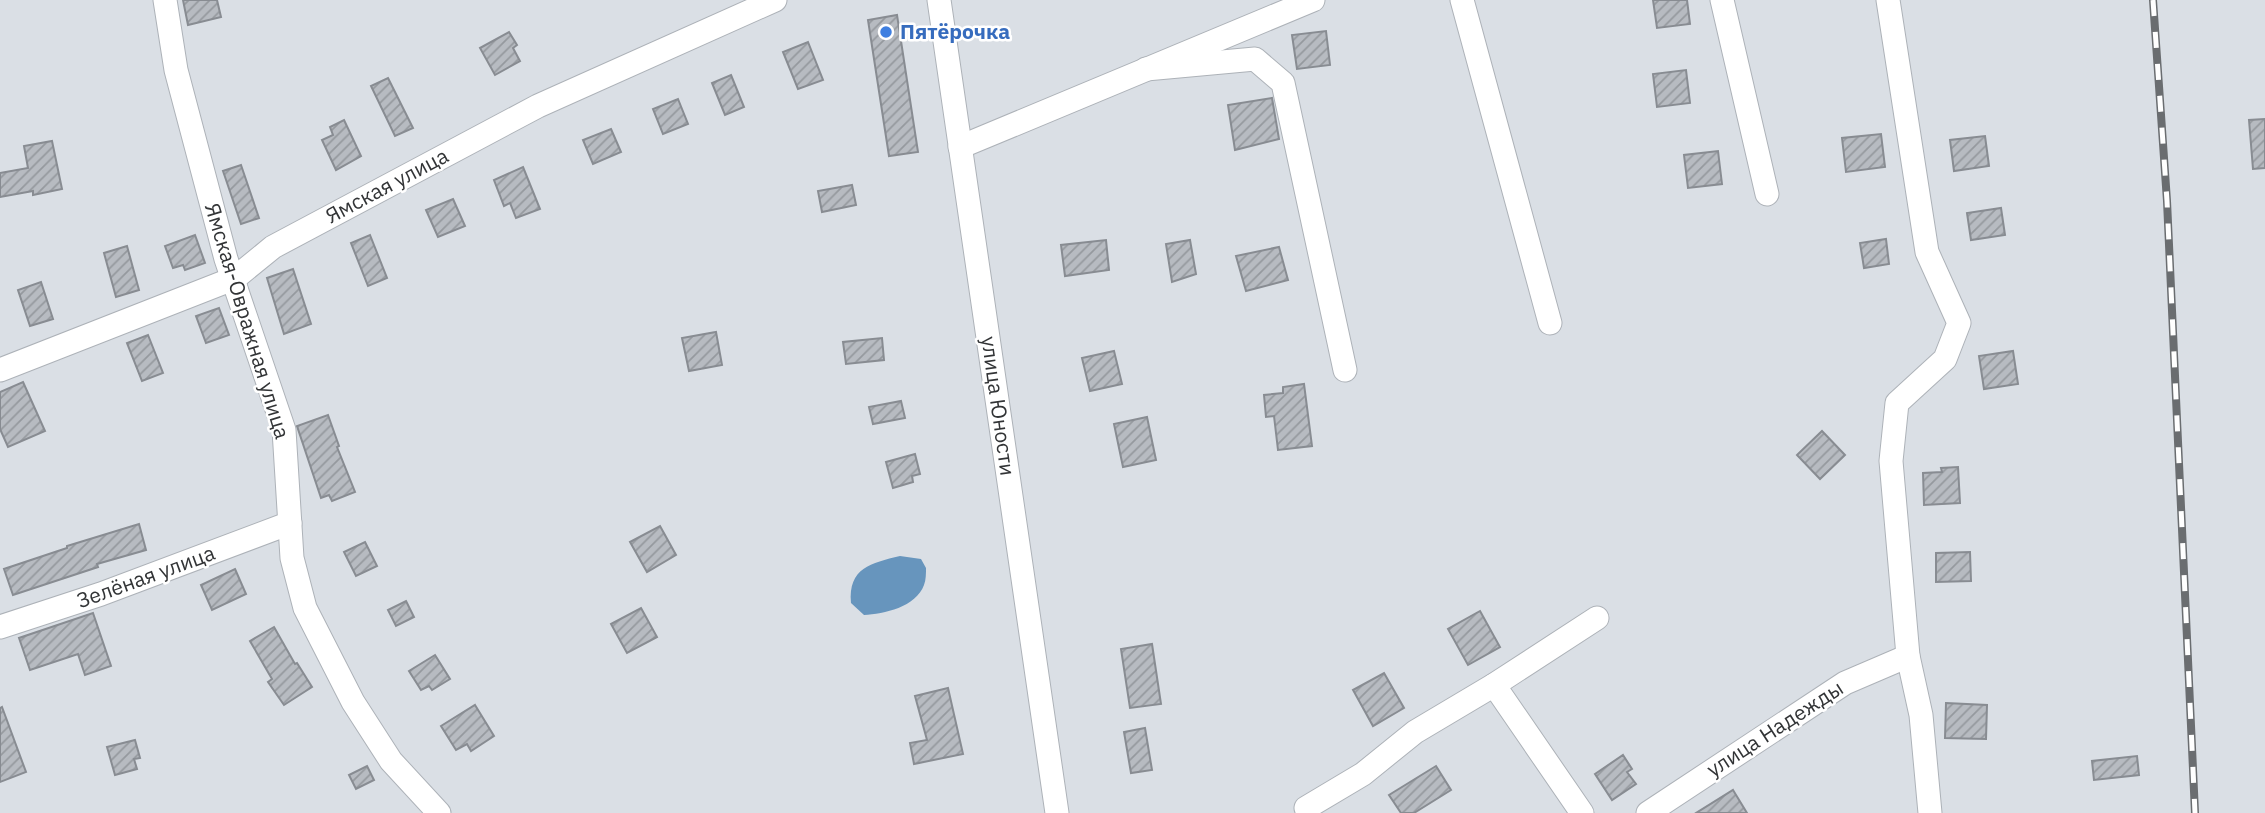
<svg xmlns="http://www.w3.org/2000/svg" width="2265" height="813" font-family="'IBM Plex Sans',sans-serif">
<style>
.water{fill:#6795bd}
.building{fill:url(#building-hatch);stroke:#888c92;stroke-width:2}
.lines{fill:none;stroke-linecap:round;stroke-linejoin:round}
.minor-casing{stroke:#adb2b8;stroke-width:25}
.minor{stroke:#fff;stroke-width:23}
.rail-casing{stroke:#6a6d70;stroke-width:8}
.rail{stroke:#fff;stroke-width:5;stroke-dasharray:16;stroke-linecap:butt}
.shop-dot{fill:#3f7fe0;stroke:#fff;stroke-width:2.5}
.labels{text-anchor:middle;stroke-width:5;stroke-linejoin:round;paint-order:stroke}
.shop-label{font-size:21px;font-weight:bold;fill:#366cbe;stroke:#fff;text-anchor:start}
.street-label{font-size:21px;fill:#323436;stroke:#fff}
</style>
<defs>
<pattern id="building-hatch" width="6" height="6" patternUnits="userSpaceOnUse" patternTransform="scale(1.75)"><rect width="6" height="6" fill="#b7bbc1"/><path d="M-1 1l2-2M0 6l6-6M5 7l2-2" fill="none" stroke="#95999e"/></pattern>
</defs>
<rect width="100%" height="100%" fill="#dadfe5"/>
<path class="water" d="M900,556l21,3 5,9c0,5 0,12 -2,17 -8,22 -40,29 -60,30l-13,-12c-3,-35 20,-40 49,-47z"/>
<g class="building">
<polygon points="183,0 217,0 221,17 188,25"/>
<polygon points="1653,0 1687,0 1690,24 1657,28"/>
<polygon points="897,15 918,152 889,156 868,20"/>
<polygon points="1326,31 1330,65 1297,69 1292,35"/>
<polygon points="509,32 517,45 513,48 520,61 495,75 480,48"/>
<polygon points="808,42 823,80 798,89 783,52"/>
<polygon points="1686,70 1690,103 1657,107 1653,74"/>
<polygon points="731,75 744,107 725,115 712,83"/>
<polygon points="388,78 413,128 395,136 371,86"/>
<polygon points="1272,98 1279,139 1235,150 1228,105"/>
<polygon points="678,99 688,124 663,134 653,109"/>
<polygon points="2265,119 2265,168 2253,169 2249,120"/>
<polygon points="344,120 361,156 336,170 322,140 333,135 330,127"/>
<polygon points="611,129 621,152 593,164 583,140"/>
<polygon points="1881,134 1885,167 1846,172 1842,138"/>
<polygon points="1985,136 1989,166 1954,171 1950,140"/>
<polygon points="52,141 62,189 33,195 33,191 0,197 0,173 28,168 24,146"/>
<polygon points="1718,151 1722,184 1688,188 1684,155"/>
<polygon points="241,165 259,218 241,224 223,171"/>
<polygon points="523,167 540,209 516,218 510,203 504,206 494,180"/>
<polygon points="852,185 856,205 822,212 818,191"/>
<polygon points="453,199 465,226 438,237 426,210"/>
<polygon points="2001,208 2005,235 1971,240 1967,213"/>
<polygon points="195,235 205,263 185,270 183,265 173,268 165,246"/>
<polygon points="370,235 387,278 368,286 351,243"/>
<polygon points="1886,239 1889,264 1864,268 1860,243"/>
<polygon points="1106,240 1109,270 1065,276 1061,245"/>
<polygon points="1190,240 1196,274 1172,282 1166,244"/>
<polygon points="127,246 139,290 116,297 104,253"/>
<polygon points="1279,247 1288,280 1246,291 1236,256"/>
<polygon points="293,269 311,324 284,334 267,278"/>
<polygon points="41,282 53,319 30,326 18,290"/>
<polygon points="219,308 229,335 206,343 196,316"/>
<polygon points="716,332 722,365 689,371 682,338"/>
<polygon points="148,335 163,373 142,381 127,343"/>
<polygon points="882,338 884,360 846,364 843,342"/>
<polygon points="1114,351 1122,384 1090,391 1082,358"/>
<polygon points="2013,351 2018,384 1984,389 1979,356"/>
<polygon points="23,382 45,431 8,447 0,429 0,392"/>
<polygon points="1304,384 1312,446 1278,450 1274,416 1266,417 1264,395 1283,393 1283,387"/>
<polygon points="901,401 905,418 873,424 869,407"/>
<polygon points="328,415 339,446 337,447 355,492 332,501 329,495 321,498 297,426"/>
<polygon points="1147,417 1156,460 1123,467 1114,424"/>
<polygon points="1822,431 1845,455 1820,479 1797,455"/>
<polygon points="915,454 920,474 912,476 913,482 893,488 886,462"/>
<polygon points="1958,467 1960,503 1924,505 1923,473 1942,472 1941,468"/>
<polygon points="139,524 146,550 97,564 98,567 13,595 4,569 67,548 67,546"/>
<polygon points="660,526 676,555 647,572 630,542"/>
<polygon points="365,542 377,566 356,576 344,552"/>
<polygon points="1970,552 1971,581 1936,582 1936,553"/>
<polygon points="235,569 246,594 212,610 201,585"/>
<polygon points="406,601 414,617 396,626 388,610"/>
<polygon points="641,608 657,637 627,653 611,624"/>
<polygon points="1480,611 1500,647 1468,665 1448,629"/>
<polygon points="93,613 111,666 85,675 78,654 30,670 19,638"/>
<polygon points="274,627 295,664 297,663 312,687 284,705 268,682 272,679 250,641"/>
<polygon points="1152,644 1161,704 1130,708 1121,649"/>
<polygon points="435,655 450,679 432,690 429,686 421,690 409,671"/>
<polygon points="1384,673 1404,708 1373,726 1353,690"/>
<polygon points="948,688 963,754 914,764 910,743 927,740 915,696"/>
<polygon points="1946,703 1987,705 1986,739 1945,738"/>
<polygon points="475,705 494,736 471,751 467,744 456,750 441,726"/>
<polygon points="2,707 26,772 0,782 0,708"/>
<polygon points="1145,728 1152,770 1131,773 1124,732"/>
<polygon points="135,740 140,758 134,759 137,769 115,775 107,747"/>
<polygon points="1623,755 1632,769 1627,772 1636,784 1612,800 1595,774"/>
<polygon points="2137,756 2139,775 2094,780 2092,761"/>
<polygon points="367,766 374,780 356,789 349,775"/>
<polygon points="1436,766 1451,790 1414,813 1401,813 1389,795"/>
<polygon points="1733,790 1747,813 1696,813"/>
</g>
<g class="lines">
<g class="minor-casing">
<g id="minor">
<polyline points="165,0 176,70 226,259 284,430 292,558 305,608 353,702 391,761 439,813"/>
<polyline points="939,0 1057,813"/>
<polyline points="1462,0 1550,323"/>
<polyline points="1722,0 1767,194"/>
<polyline points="1888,0 1927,252 1959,323 1945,359 1897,403 1891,461 1908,656 1921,715 1930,813"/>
<polyline points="1146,69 1255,59 1283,83 1345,370"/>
<polyline points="960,147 1313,0"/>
<polyline points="0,370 235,278 273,247 538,106 775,0"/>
<polyline points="0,627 101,594 290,523"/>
<polyline points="1494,685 1582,813"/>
<polyline points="1306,808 1363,774 1415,732 1494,685 1597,618"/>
<polyline points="1648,813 1845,683 1908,656"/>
</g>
</g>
<use href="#minor" class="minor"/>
<g class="rail-casing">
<polyline id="rail" points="2153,0 2167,201 2195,813"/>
</g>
<use href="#rail" class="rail"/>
</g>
<circle class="shop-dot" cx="886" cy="32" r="7"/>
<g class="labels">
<g class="shop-label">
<text x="900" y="39">Пятёрочка</text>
</g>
<g class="street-label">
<text transform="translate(387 186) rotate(-28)" y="7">Ямская улица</text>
<text transform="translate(247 321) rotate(73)" y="7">Ямская-Овражная улица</text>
<text transform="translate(998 406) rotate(82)" y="7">улица Юности</text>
<text transform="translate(146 577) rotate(-20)" y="7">Зелёная улица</text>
<text transform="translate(1775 729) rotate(-33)" y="7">улица Надежды</text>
</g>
</g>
</svg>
